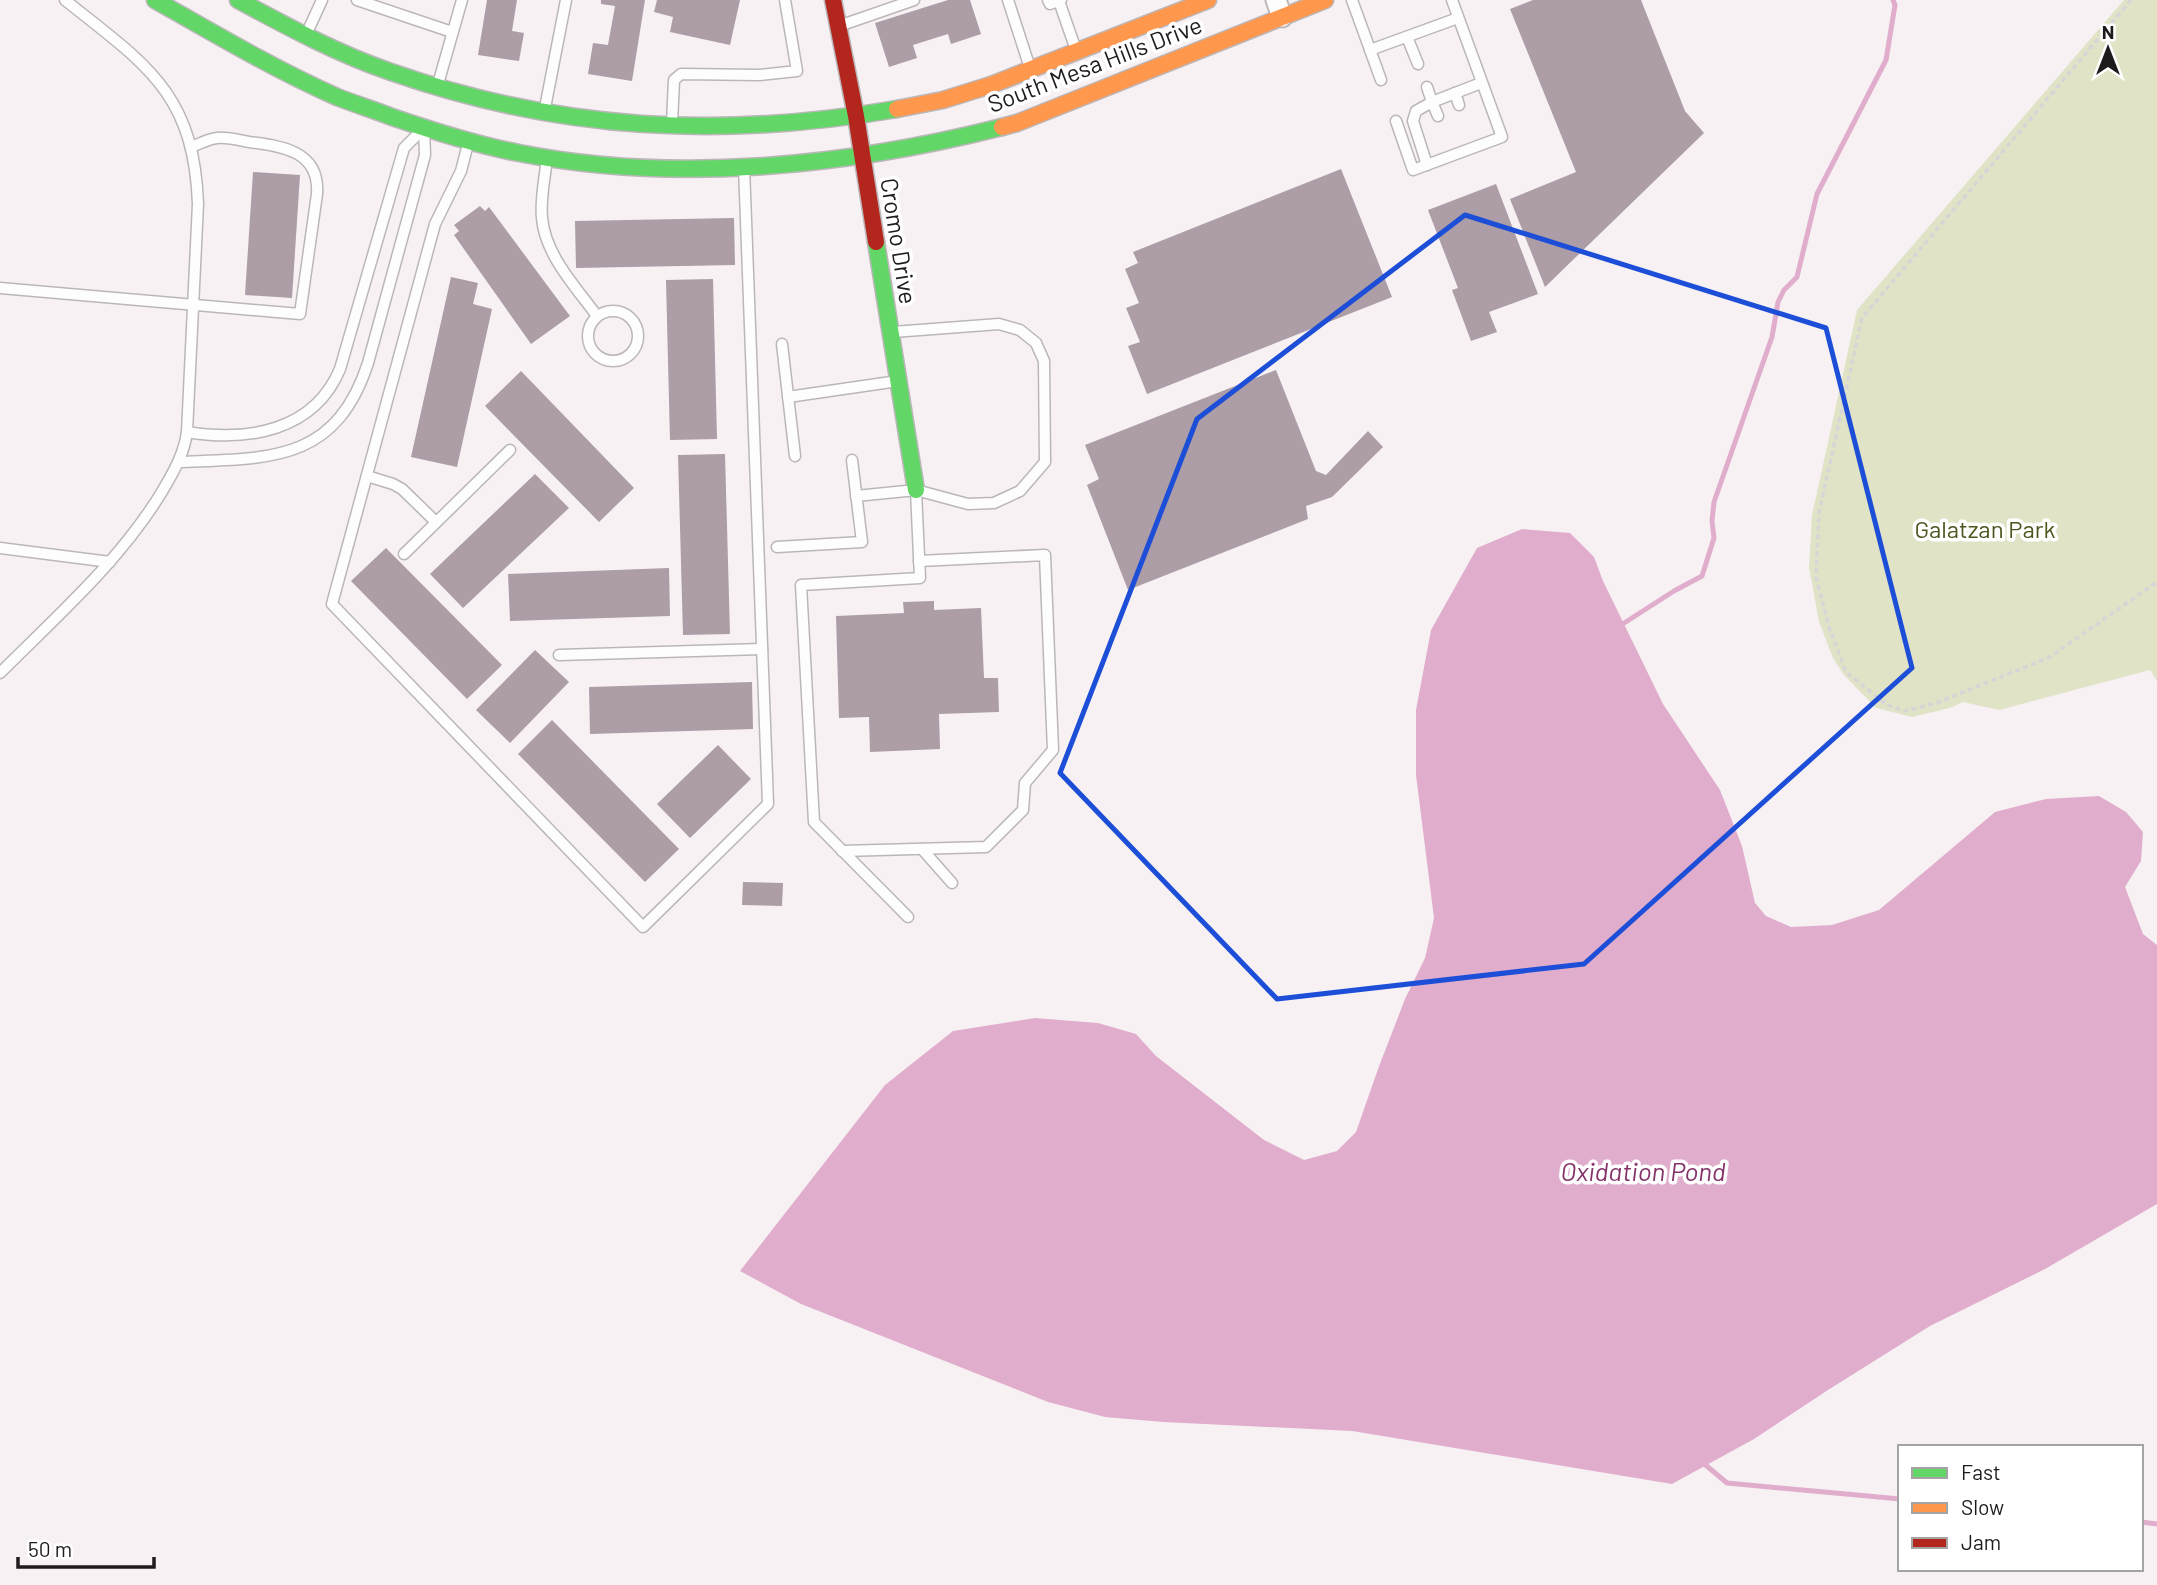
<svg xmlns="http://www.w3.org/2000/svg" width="2157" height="1585" font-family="Barlow,sans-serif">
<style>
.green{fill:#e1e3c7}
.water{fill:#e0aecc}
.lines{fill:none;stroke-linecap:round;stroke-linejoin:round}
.stream{stroke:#e0aecc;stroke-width:5}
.building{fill:#ac9da6}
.lane-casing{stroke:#bbb7b9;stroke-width:13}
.street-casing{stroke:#bbb7b9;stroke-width:23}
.fast-casing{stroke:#bbb7b9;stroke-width:19}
.slow-casing{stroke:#bbb7b9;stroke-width:19}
.jam-casing{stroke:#bbb7b9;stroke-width:19}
.path{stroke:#d7d5d5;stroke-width:3.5;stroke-dasharray:5 3.5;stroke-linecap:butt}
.lane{stroke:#fefdfd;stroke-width:10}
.street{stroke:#fefdfd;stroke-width:19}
.fast{stroke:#63d668;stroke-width:16}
.slow{stroke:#ff974d;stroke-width:16}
.jam{stroke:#b3261e;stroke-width:16}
.marked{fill:none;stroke:#1d4ed8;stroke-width:5;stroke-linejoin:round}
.labels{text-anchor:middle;stroke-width:7;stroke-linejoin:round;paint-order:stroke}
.street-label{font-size:24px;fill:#1f1b1d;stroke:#fff}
.park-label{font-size:24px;fill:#4e561f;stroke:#fff}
.water-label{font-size:26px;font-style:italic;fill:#843369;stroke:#fff}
</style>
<rect width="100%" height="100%" fill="#f7f1f4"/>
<polygon class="green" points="2124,0 2157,0 2157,681 2150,670 1999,710 1963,702 1950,708 1912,717 1876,708 1843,674 1833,658 1819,622 1809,567 1812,515 1857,310"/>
<polygon class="water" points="1522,529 1570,533 1594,557 1603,581 1663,704 1720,790 1742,846 1755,903 1766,916 1791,927 1832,925 1879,910 1995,812 2046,799 2099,796 2126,812 2143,832 2141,861 2125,887 2143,934 2157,945 2157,1204 2045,1269 1930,1326 1828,1390 1754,1439 1672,1484 1352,1431 1163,1422 1105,1417 1048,1402 801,1304 740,1271 885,1085 953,1031 1035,1018 1098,1023 1136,1034 1156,1056 1264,1140 1304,1160 1337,1151 1356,1132 1378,1069 1405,999 1425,958 1434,918 1416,775 1416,710 1431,630 1477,548"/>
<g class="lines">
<g class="stream">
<polyline points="1621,628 1621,625 1674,591 1702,576 1714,538 1712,521 1714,502 1772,337 1778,302 1784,290 1797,277 1817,194 1886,60 1895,5 1893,0"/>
<polyline points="1702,1462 1727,1483 1900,1499"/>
<polyline points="2141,1522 2157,1524"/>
</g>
</g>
<g class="building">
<polygon points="487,0 517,0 512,31 524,33 519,61 478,55"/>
<polygon points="601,0 645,0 632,81 588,74 593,43 608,45 615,6 601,4"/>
<polygon points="657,0 740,0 730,45 670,32 673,17 654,12"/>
<polygon points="948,0 970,0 981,34 951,44 948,34 913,45 917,58 889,67 875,23"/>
<polygon points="1533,0 1641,0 1685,111 1704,133 1545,287 1510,199 1576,172 1510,9"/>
<polygon points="1341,169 1392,297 1147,394 1128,346 1140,342 1126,308 1139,303 1125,269 1138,263 1133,252"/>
<polygon points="253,172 300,175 292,298 245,295"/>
<polygon points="1496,184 1538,294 1489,312 1497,332 1471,341 1452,290 1458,288 1428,210"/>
<polygon points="480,206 485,211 489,207 570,316 531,344 454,235 459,231 454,225"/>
<polygon points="734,218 735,265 576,268 575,221"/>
<polygon points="451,277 478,283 473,304 492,309 457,467 411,457"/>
<polygon points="713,279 717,439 670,440 666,280"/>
<polygon points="1276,370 1316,471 1326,475 1368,431 1383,447 1332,497 1306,506 1308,519 1128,590 1087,485 1099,479 1085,445"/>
<polygon points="521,371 634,488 599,522 485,406"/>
<polygon points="725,454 730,634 683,635 678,455"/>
<polygon points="535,474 569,508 463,608 430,574"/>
<polygon points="386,548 502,665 467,699 351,581"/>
<polygon points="669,568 670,616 510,621 508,574"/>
<polygon points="934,601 934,610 981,608 984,678 998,678 999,712 939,714 940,749 870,752 869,717 839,718 836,616 904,613 903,602"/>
<polygon points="535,650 569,682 510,743 476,710"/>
<polygon points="752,682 753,729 590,734 589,687"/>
<polygon points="552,720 679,849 645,882 518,754"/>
<polygon points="718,745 751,779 690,838 657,804"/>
<polygon points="743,882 783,883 782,906 742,905"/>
</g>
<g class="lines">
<g class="lane-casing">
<g id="lane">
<polyline points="357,0 452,32"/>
<polyline points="1008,0 1030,68"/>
<polyline points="1048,0 1050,4 1061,0"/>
<polyline points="1352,0 1381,80"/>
<polyline points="1059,1 1076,50"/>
<polyline points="839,26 914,0"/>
<polyline points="306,35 322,0"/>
<polyline points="1407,37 1418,64"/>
<polyline points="1370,50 1458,18"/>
<polyline points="438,84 462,0"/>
<polyline points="1427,87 1432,102 1481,83"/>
<polyline points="1455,93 1459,105"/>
<polyline points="544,113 566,0"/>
<polyline points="1396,121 1413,170 1502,137 1452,0"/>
<polyline points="672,123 674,80 681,74 760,75 797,71 785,0"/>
<polyline points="469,140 461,171 435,224 332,604 643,927 768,804 744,167"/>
<path d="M547,158c-2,20 -7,40 -5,60 3,37 34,69 55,98"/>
<polyline points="1427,165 1413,121 1416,111 1432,102 1438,116"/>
<path d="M0,288l300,26 17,-120c3,-43 -35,-48 -68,-52 -10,-2 -22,-5 -32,-4 -9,1 -18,6 -26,9"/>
<circle cx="613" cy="336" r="25"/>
<polyline points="782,344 795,456"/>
<polyline points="788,397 898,381"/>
<path d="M187,432c61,10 127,-1 153,-63l64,-221 17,-17"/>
<path d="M179,462c89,-4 156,2 189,-99l57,-208 -1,-26"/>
<polyline points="367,476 393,484 402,489 436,522"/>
<polyline points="856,496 916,490 968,504 994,503 1020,491 1045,462 1044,361 1036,343 1020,330 999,324 893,332"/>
<polyline points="777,547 862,542 852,460"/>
<polyline points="0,548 110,562"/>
<polyline points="404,554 510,450"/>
<polyline points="559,655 762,649"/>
<path d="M0,673c58,-58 121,-113 163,-183 11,-19 21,-36 24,-58l11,-228c-4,-112 -53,-140 -133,-204"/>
<polyline points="922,849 952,883"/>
<polyline points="842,851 986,847 1023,810 1025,783 1053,750 1045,555 919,561"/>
<polyline points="908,917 814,822 801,585 920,578 916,491"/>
</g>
</g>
<g class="street-casing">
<polyline id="street" points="1276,0 1282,17"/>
</g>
<g class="fast-casing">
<g id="fast">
<path d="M155,0c60,34 119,69 182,97 18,7 37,13 55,20 41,14 84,28 127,36 157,31 329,13 483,-26"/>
<path d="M238,0c50,27 100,54 153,72 169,59 331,67 506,37"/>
<polyline points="876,242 916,490"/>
</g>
</g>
<g class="slow-casing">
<g id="slow">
<polyline points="897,109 943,100 991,85 1208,0"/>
<polyline points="1002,127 1017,123 1325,0"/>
</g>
</g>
<g class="jam-casing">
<polyline id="jam" points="833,0 856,116 876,242"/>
</g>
<polyline class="path" points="2131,0 1862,318 1819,513 1816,577 1829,627 1846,672 1887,705 1905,711 1939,702 2050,657 2157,582"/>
<use href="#lane" class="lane"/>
<use href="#street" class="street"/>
<use href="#fast" class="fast"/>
<use href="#slow" class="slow"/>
<use href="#jam" class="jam"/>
</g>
<path class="marked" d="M1465,215l361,113 86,340 -328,296 -307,35 -217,-226 137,-354z"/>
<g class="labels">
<g class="street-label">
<text transform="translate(1095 65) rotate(-21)" y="8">South Mesa Hills Drive</text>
<text transform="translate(898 241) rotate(81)" y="8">Cromo Drive</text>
</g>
<g class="park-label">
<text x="1985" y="538">Galatzan Park</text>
</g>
<g class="water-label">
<text x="1643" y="1181">Oxidation Pond</text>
</g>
</g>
<rect x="1898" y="1445" width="245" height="126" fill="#ffffff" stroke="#a5a4a5" stroke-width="2"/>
<rect x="1912" y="1468" width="35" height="10" fill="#63d668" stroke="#a5a4a5" stroke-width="2"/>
<text x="1961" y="1480" font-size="21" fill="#1f1b1d">Fast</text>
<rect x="1912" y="1503" width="35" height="10" fill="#ff974d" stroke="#a5a4a5" stroke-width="2"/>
<text x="1961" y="1515" font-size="21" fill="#1f1b1d">Slow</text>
<rect x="1912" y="1538" width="35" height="10" fill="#b3261e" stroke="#a5a4a5" stroke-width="2"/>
<text x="1961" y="1550" font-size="21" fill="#1f1b1d">Jam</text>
<g transform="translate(2108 49)" stroke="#ffffff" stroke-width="5" paint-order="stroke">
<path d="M0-5L12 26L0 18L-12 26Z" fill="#1f1b1d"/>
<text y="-10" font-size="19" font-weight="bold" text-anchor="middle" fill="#1f1b1d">N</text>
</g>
<path d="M18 1557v10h136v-10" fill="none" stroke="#1f1b1d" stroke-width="3.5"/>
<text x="28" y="1557" font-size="21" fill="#1f1b1d" stroke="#ffffff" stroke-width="5" paint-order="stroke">50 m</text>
</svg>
